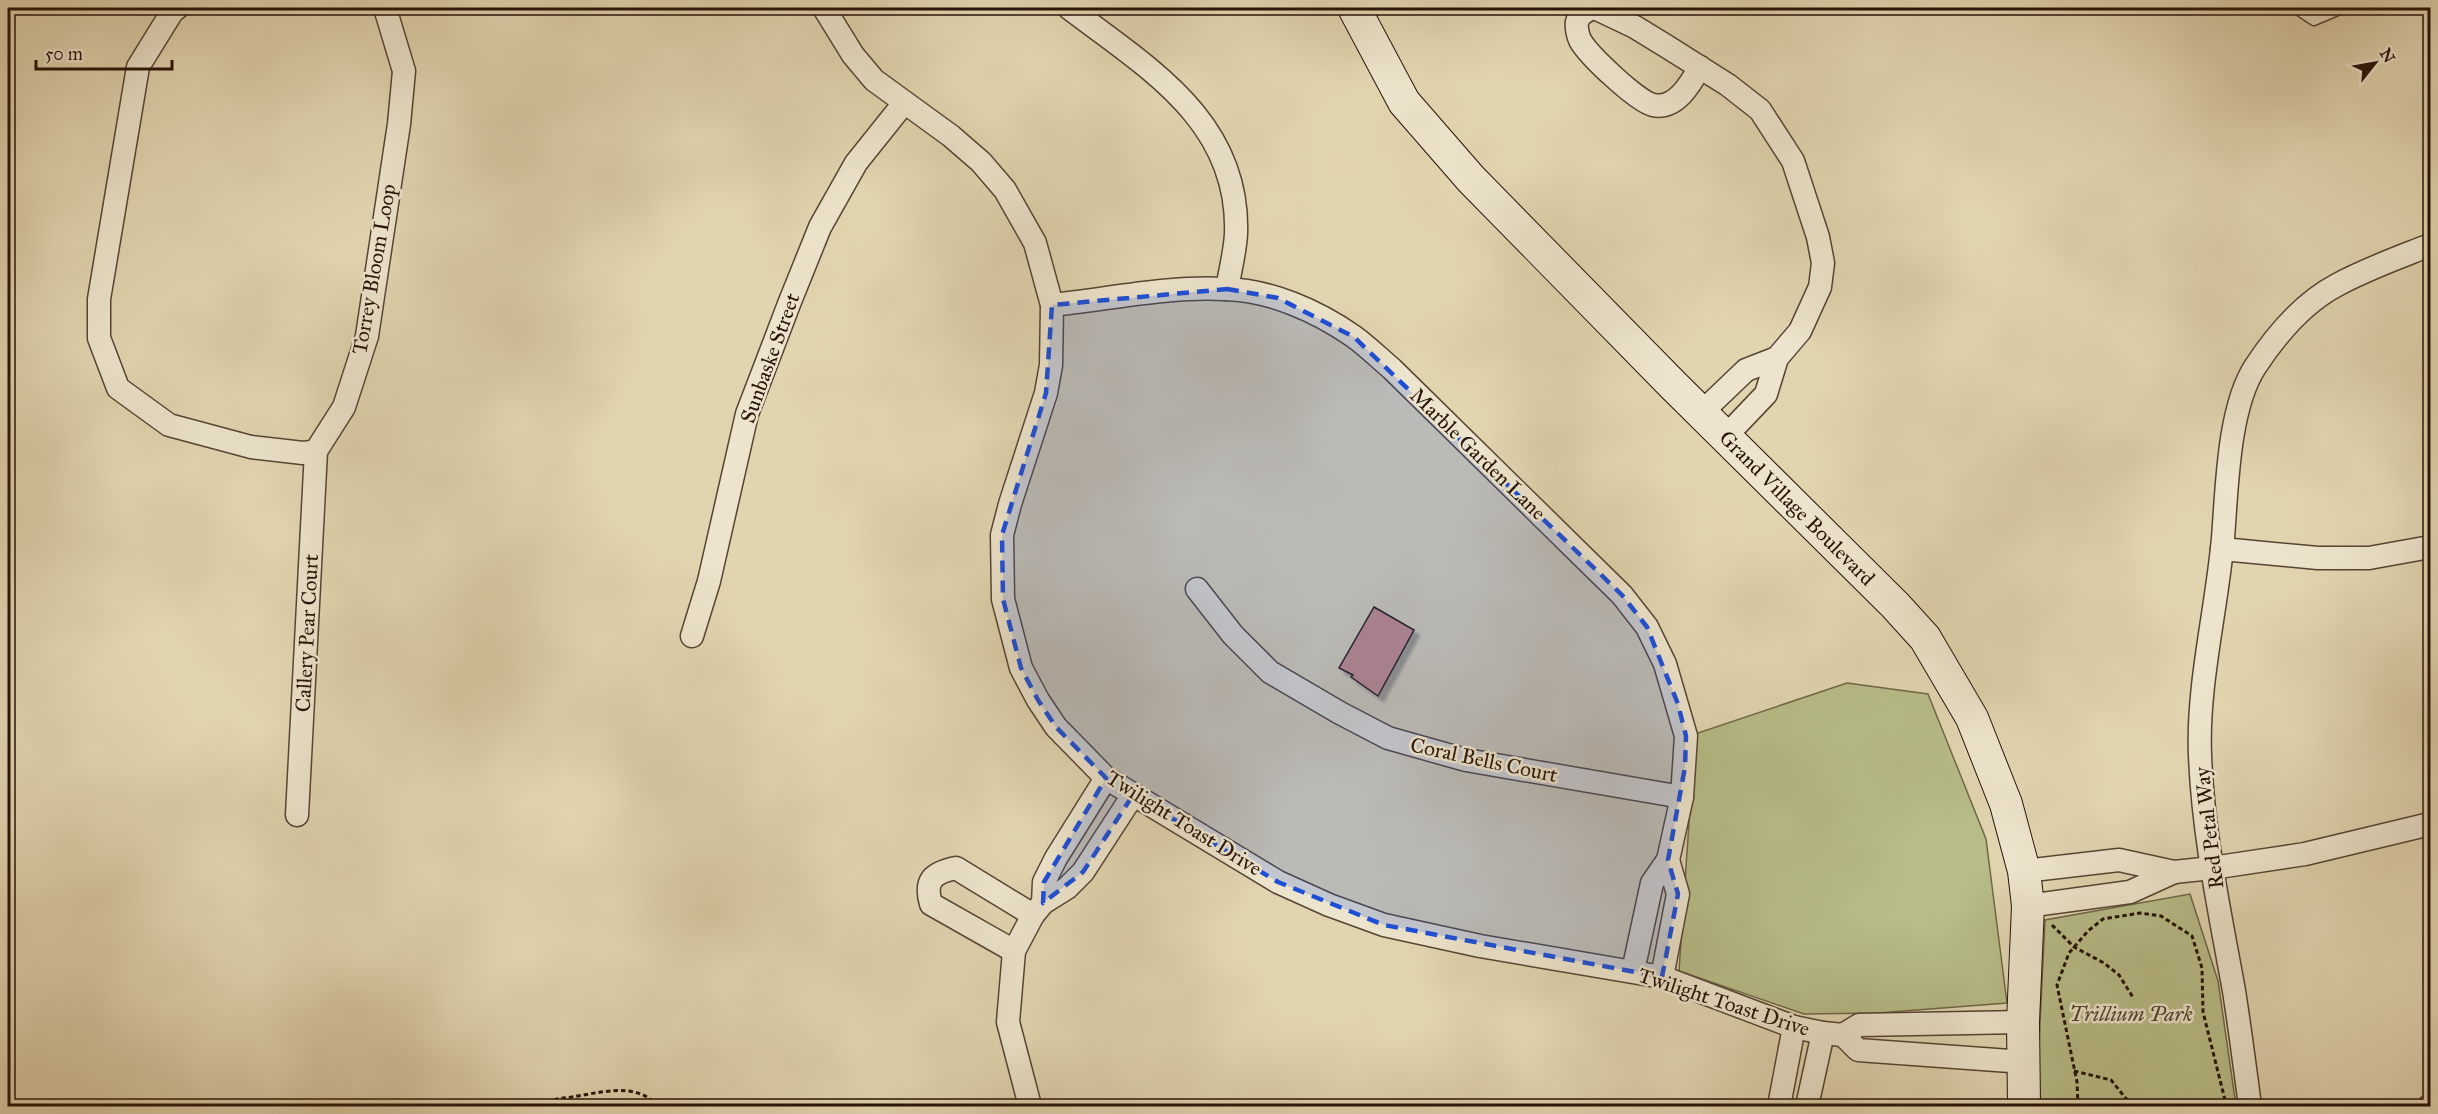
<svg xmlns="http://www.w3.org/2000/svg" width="2438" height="1114" font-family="'IM FELL Great Primer',serif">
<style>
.green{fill:#b7bc88;stroke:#6f6848;stroke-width:1.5}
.building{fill:#cf9083;stroke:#271309;stroke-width:1.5;filter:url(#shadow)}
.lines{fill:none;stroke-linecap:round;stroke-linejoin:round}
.lane-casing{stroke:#564433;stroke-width:13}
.street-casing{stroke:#564433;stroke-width:25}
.secondary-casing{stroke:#271309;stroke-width:34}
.path{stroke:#271309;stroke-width:3;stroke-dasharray:4.5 3;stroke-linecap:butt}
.lane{stroke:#ece4cc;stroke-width:10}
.street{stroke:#ece4cc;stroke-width:22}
.secondary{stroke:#ece4cc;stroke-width:32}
.marked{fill:#1d4ed8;fill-opacity:0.2;stroke:#1d4ed8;stroke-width:4.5;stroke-dasharray:12 8;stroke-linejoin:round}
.labels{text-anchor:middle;stroke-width:5;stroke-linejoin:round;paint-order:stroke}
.street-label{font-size:21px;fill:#271309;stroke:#ece4cc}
.park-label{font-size:21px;font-style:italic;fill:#52462f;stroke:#ece4cc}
</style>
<defs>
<filter id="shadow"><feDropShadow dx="5.5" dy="5.5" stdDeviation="1.5" flood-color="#0004"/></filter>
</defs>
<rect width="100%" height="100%" fill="#e1d5b0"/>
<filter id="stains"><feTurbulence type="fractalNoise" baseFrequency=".00333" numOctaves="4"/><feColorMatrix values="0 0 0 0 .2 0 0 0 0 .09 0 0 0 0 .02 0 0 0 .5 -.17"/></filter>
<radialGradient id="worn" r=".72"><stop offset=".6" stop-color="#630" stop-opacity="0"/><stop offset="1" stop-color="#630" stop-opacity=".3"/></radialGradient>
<g class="green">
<polygon points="1847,683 1928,694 1986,839 2007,1003 1878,1013 1804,1014 1679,971 1695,734"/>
<polygon points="2190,894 2218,981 2236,1106 2036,1106 2045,920"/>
</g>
<polygon class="building" points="1374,607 1414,630 1378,696 1351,677 1353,675 1339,668"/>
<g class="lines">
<g class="lane-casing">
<polyline id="lane" points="2296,8 2314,20 2342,8"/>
</g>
<g class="street-casing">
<g id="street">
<polyline points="177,8 172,12 138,67 99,299 99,338 118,388 169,425 251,447 303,453 316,451 344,407 367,336 399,124 404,71 385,8"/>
<polyline points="824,8 853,55 874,80 951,136 981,162 1005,190 1035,243 1052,305 1051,365 1046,393 1010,504 1002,535 1003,599 1021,668 1038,700 1056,727 1106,778 1278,882 1329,905 1384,925 1480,946 1662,977 1794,1027 1823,1033 1843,1035 1859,1025 2023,1022"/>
<path d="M1069,8c79,60 171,113 167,226 -1,18 -6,37 -9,55"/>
<path d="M1593,8c-7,3 -14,6 -16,14 -1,5 1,14 3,18 8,15 57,61 73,65 23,5 38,-22 47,-38"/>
<polyline points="1595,8 1635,27 1666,46 1728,85 1760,110 1793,161 1818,237 1823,263 1820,287 1800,331 1777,358 1766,394 1725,437"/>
<path d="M1052,305c57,-6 116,-19 173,-16 45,1 92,22 128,47 14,10 26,22 39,33l230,226 25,32 18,37 21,72 -4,61 -14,63 -16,23 -19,88"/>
<polyline points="1701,413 1746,370 1777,358"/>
<polyline points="2222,549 2318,558 2369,558 2430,547"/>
<polyline points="1197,589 1233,635 1270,672 1340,713 1388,738 1466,760 1682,797"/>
<polyline points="692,636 709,581 747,414 789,304 820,227 856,163 904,103"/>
<polyline points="297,815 316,451"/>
<polyline points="2024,871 2119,860 2174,872 2212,868 2305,854 2430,824"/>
<polyline points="1043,903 1044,882 1056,858 1106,778"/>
<polyline points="2028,906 2130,892 2174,872"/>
<path d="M1014,951l-83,-47c-7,-24 2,-31 25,-36l77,47"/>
<polyline points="1662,977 1678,894 1668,860"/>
<polyline points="1843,1035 1858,1050 2024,1062"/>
<polyline points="1030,1106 1008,1022 1014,951 1033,915 1043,903 1067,888 1083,872 1133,795"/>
<polyline points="1779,1106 1794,1027"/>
<polyline points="1807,1106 1823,1033"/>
<path d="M2250,1106c-5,-38 -10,-77 -16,-115 -14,-78 -31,-156 -34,-236 -3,-70 17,-147 23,-217 4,-49 5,-129 32,-171 21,-32 48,-64 82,-82 29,-16 63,-28 93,-40"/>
<polyline points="2429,1106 2430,1106"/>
</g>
</g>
<g class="secondary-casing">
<polyline id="secondary" points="1354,8 1404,102 1471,179 1673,385 1895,605 1925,638 1972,718 2006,804 2024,871 2028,906 2023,1022 2024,1106"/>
</g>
<g class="path">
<polyline points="2052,925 2074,947 2104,963 2119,975 2134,999"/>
<polyline points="2074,1071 2111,1080 2132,1106"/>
<path d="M551,1106l2,-6c6,-2 12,-2 19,-3 26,-4 66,-16 85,9"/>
<polyline points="2078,1106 2077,1082 2057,985 2069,953 2088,931 2103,919 2140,913 2161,916 2192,936 2202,968 2203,1012 2226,1104 2224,1106"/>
</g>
<use href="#lane" class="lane"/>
<use href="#street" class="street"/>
<use href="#secondary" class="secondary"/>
</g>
<path class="marked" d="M1227,289l51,9 76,39 268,258 25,32 31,77 8,32 -1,31 -17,93 10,34 -16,83 -278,-52 -106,-43 -145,-87 -50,77 -40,31 1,-21 62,-104 -50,-51 -18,-27 -17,-32 -18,-69 -1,-64 44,-142 6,-88z"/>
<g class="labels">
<g class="street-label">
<text transform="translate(374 269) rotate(-80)" y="7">Torrey Bloom Loop</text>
<text transform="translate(770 358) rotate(-70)" y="7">Sunbaske Street</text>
<text transform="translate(1478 454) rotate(44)" y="7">Marble Garden Lane</text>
<text transform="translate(1797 508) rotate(45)" y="7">Grand Village Boulevard</text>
<text transform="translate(307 633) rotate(-87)" y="7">Callery Pear Court</text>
<text transform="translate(1484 760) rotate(12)" y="7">Coral Bells Court</text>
<text transform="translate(1184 823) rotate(32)" y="7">Twilight Toast Drive</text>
<text transform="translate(2209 828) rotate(-97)" y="7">Red Petal Way</text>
<text transform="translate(1724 1002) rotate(18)" y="7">Twilight Toast Drive</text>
</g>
<g class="park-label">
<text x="2131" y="1021">Trillium Park</text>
</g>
</g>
<rect width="2438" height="1114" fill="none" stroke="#e1d5b0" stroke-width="30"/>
<rect x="9" y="9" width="2420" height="1096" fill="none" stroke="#271309" stroke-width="3"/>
<rect x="15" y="15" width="2408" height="1084" fill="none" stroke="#271309" stroke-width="1.5"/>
<g transform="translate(2375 63) rotate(59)" stroke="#ece4cc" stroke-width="4.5" paint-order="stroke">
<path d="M0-4.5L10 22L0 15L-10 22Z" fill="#271309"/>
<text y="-9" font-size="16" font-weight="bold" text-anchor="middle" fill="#271309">N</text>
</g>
<path d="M36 60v9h136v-9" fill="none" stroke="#271309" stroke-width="3"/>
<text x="45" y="60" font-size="18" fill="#271309" stroke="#ece4cc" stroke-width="4.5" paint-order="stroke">50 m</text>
<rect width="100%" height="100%" filter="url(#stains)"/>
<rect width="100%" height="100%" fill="url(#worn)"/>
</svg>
